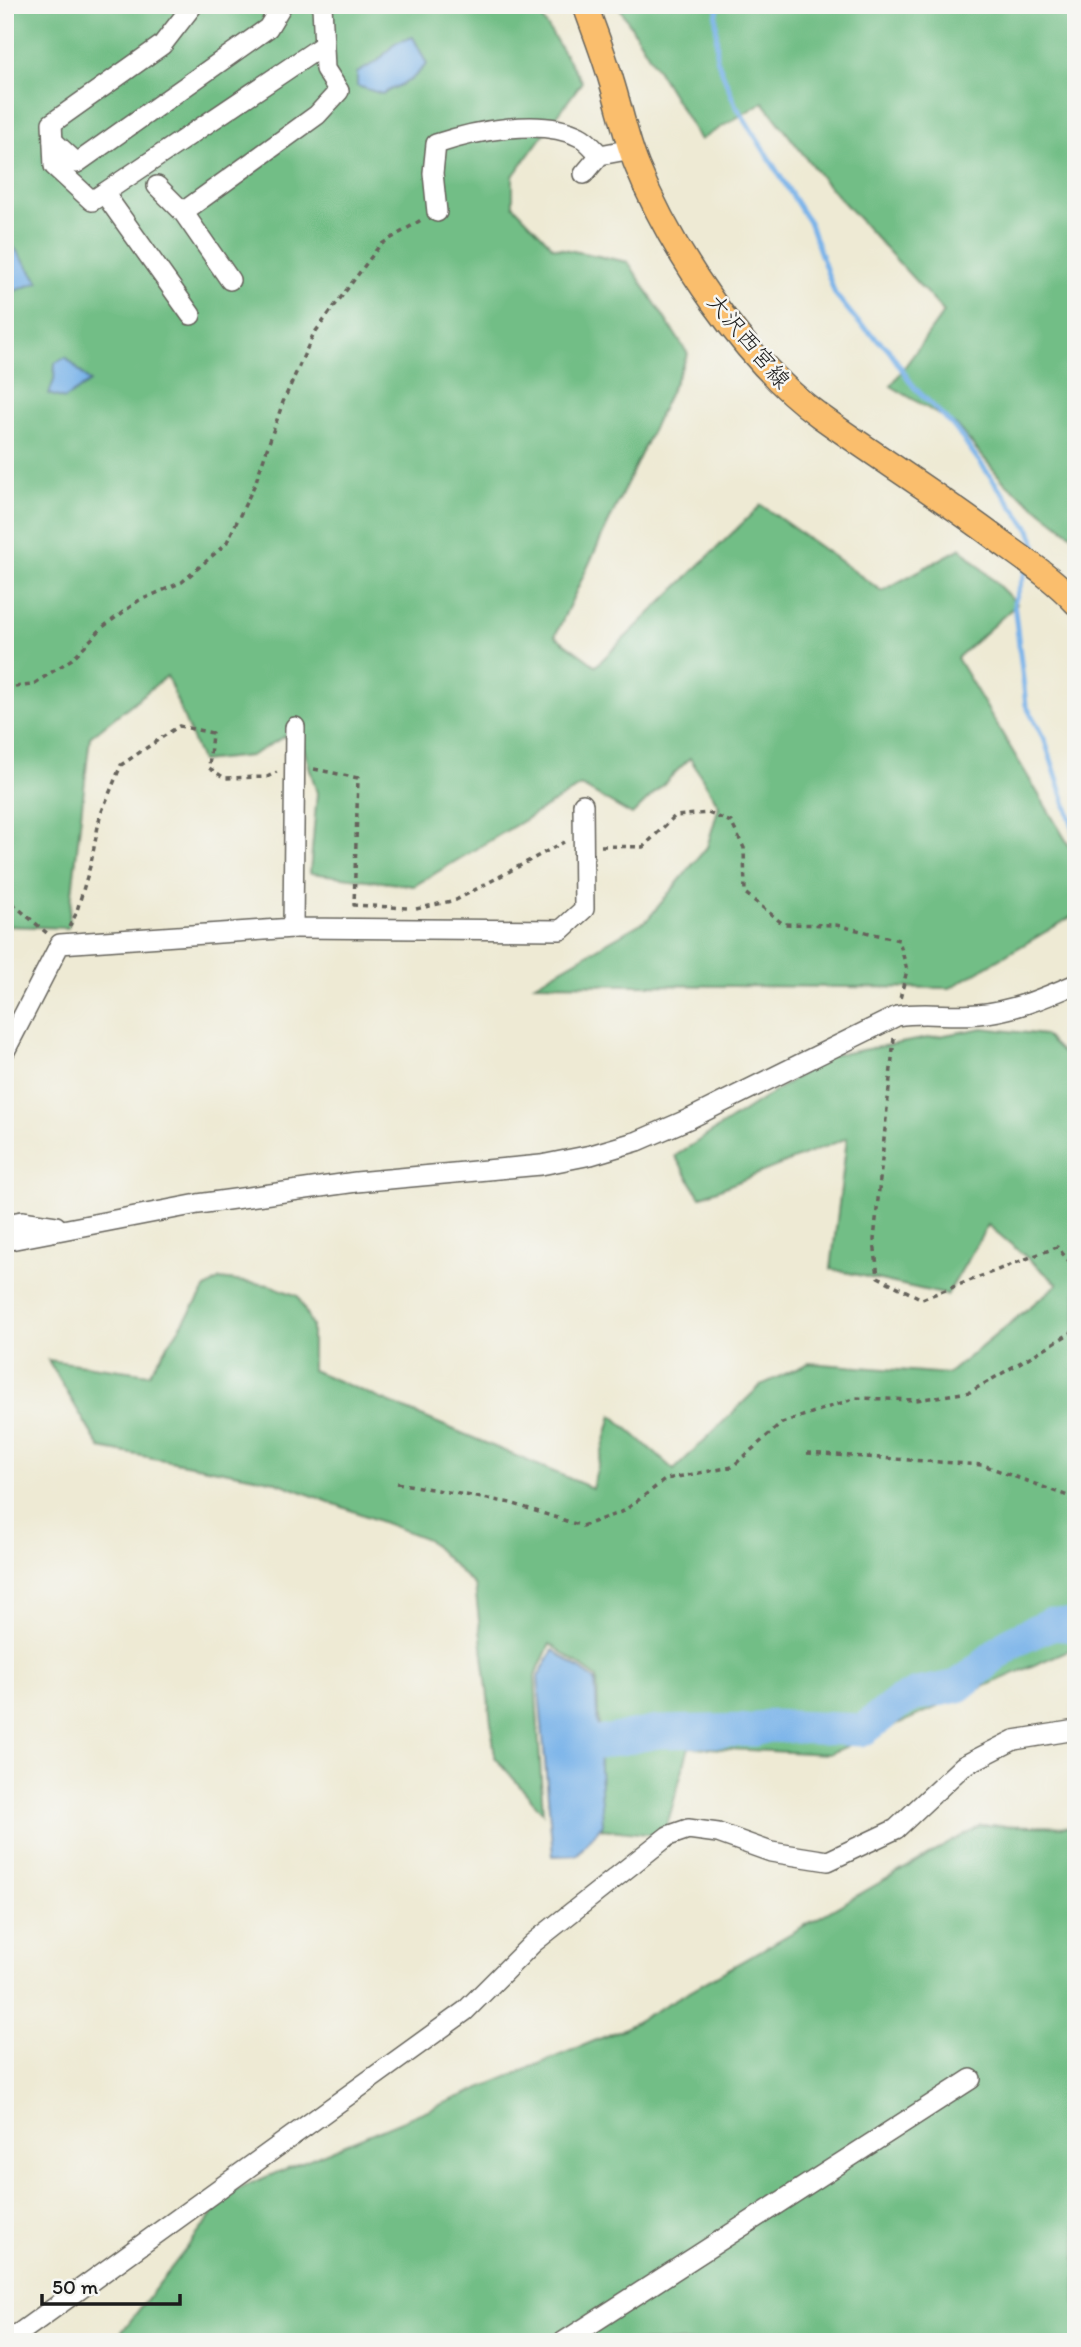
<svg xmlns="http://www.w3.org/2000/svg" width="1081" height="2347" font-family="Itim,'Klee One',sans-serif">
<style>
.forest{fill:#72be86;stroke:#476d51;stroke-width:2}
.water{fill:#78b2e9;stroke:#4a6782;stroke-width:2}
.lines{fill:none;stroke-linecap:round;stroke-linejoin:round}
.stream{stroke:#78b2e9;stroke-width:5}
.river{stroke:#78b2e9;stroke-width:33}
.minor-casing{stroke:#66645c;stroke-width:22}
.major-casing{stroke:#66645c;stroke-width:27}
.path{stroke:#66645c;stroke-width:3.5;stroke-dasharray:5 5;stroke-linecap:butt}
.minor{stroke:#fff;stroke-width:19}
.major{stroke:#fabe6d;stroke-width:24}
.labels{text-anchor:middle;stroke-width:5;stroke-linejoin:round;paint-order:stroke}
.street-label{font-size:23px;fill:#1c1c1c;stroke:#f6f6f2}
</style>
<rect width="100%" height="100%" fill="#f6f6f2"/>
<filter id="ink" filterUnits="userSpaceOnUse"><feTurbulence type="fractalNoise" baseFrequency=".0143" numOctaves="2"/><feDisplacementMap in="SourceGraphic" scale="14" xChannelSelector="R" yChannelSelector="G"/><feConvolveMatrix kernelMatrix="1 2 1 2 8 2 1 2 1" color-interpolation-filters="sRGB"/></filter>
<filter id="wash" filterUnits="userSpaceOnUse"><feTurbulence type="fractalNoise" baseFrequency=".00686" numOctaves="4" result="noise"/><feDisplacementMap in="SourceGraphic" scale="28" xChannelSelector="R" yChannelSelector="G"/><feGaussianBlur stdDeviation="1.57" result="paint"/><feColorMatrix in="noise" values="0 0 0 0 0 0 0 0 0 0 0 0 0 0 0 0 0 1.4 0 .05"/><feComposite in="paint" operator="in"/></filter>
<g filter="url(#wash)">
<rect width="100%" height="100%" fill="#eeead4"/>
<g class="forest">
<polygon points="5,5 534,5 582,82 513,176 513,205 553,247 628,262 688,354 555,636 596,666 761,505 882,591 961,548 1017,604 957,658 1076,857 1076,914 950,988 535,984 648,919 707,847 719,806 690,758 632,815 581,786 414,886 310,873 317,793 298,729 250,756 201,761 167,676 90,737 68,928 5,926"/>
<polygon points="618,5 1076,5 1076,538 1004,482 957,426 891,386 944,312 824,181 763,102 700,140"/>
<polygon points="983,1028 1044,1035 1076,1066 1076,1651 1071,1649 829,1754 689,1747 664,1836 602,1829 597,1678 550,1644 535,1676 543,1813 495,1757 475,1586 427,1539 271,1480 100,1448 48,1360 149,1374 206,1288 220,1279 269,1285 298,1296 312,1326 312,1370 592,1488 612,1415 674,1470 761,1385 809,1363 948,1374 1058,1284 988,1225 947,1295 831,1269 847,1138 700,1197 675,1156 829,1056"/>
<polygon points="981,1825 1076,1827 1076,2342 114,2342 230,2192 623,2029"/>
</g>
<g class="water">
<polygon points="413,37 427,64 411,80 382,94 357,86 357,73 379,60 395,43"/>
<polygon points="11,243 39,282 9,293 5,292 5,246"/>
<polygon points="66,357 90,382 64,399 49,394 54,380 55,363"/>
<polygon points="553,1650 595,1680 603,1824 577,1855 553,1856 538,1677"/>
</g>
<g class="lines">
<g class="stream">
<polyline points="719,5 716,17 717,59 735,104 810,224 835,294 858,322 888,349 914,387 954,427 1030,530 1036,545 1031,557"/>
<polyline points="1026,570 1014,603 1026,705 1045,741 1076,836"/>
</g>
<polyline class="river" points="598,1743 658,1732 754,1730 769,1726 863,1730 898,1703 917,1694 958,1686 1012,1642 1050,1624 1076,1626"/>
</g>
</g>
<g filter="url(#ink)">
<g class="lines">
<g class="minor-casing">
<g id="minor">
<polyline points="193,5 162,45 52,123 54,166 92,201 322,46"/>
<polyline points="53,141 77,163 268,28 282,5"/>
<polyline points="584,174 600,155 632,149"/>
<polyline points="157,186 183,212"/>
<polyline points="104,193 191,315"/>
<path d="M437,212l-4,-39 3,-29c39,-13 106,-27 144,-7 7,3 14,12 20,18"/>
<polyline points="230,280 183,212 317,115 339,91 325,69 322,5"/>
<polyline points="295,727 293,928 561,930 584,909 583,804"/>
<polyline points="5,1051 60,944 293,928"/>
<polyline points="5,1224 22,1221 56,1226"/>
<path d="M5,1241l193,-37 158,-22 185,-17 50,-10 47,-14 53,-23 206,-102c27,-5 53,1 81,-2 35,-3 65,-16 98,-30"/>
<polyline points="7,2342 465,2011 533,1943 668,1836 688,1829 718,1833 771,1852 828,1861 896,1829 963,1766 1014,1740 1076,1730"/>
<polyline points="563,2342 971,2079"/>
</g>
</g>
<g class="major-casing">
<path id="major" d="M585,5c9,25 19,50 26,75 9,28 15,59 26,86 34,84 109,197 183,250 60,43 123,82 182,127 25,18 53,37 74,60"/>
</g>
<g class="path">
<polyline points="5,688 32,685 72,659 103,627 138,601 182,582 226,544 255,484 283,402 313,335 380,245 421,220"/>
<polyline points="314,769 358,778 354,905 408,908"/>
<polyline points="601,846 643,847 675,816 708,813 731,822 744,848 745,893 783,924 836,925 899,940 907,970 900,999"/>
<polyline points="5,897 48,934"/>
<polyline points="416,909 456,900 564,842"/>
<polyline points="69,927 76,914 91,863 100,816 121,765 179,726 212,733 209,768 225,778 267,777 277,772"/>
<polyline points="894,1038 874,1240 878,1277 922,1299 1057,1247 1076,1269"/>
<polyline points="807,1453 983,1465 1076,1499"/>
<polyline points="397,1483 511,1503 582,1526 624,1511 666,1479 732,1467 782,1423 856,1398 916,1400 970,1392 1076,1330"/>
</g>
<use href="#minor" class="minor"/>
<use href="#major" class="major"/>
</g>
</g>
<g class="labels">
<g class="street-label">
<text transform="translate(749 341) rotate(50)" y="8">大沢西宮線</text>
</g>
</g>
<rect width="1081" height="2347" fill="none" stroke="#f6f6f2" stroke-width="28"/>
<path d="M42 2294v10h138v-10" fill="none" stroke="#1c1c1c" stroke-width="3.5"/>
<text x="52" y="2294" font-size="21" fill="#1c1c1c" stroke="#f6f6f2" stroke-width="5" paint-order="stroke">50 m</text>
</svg>
